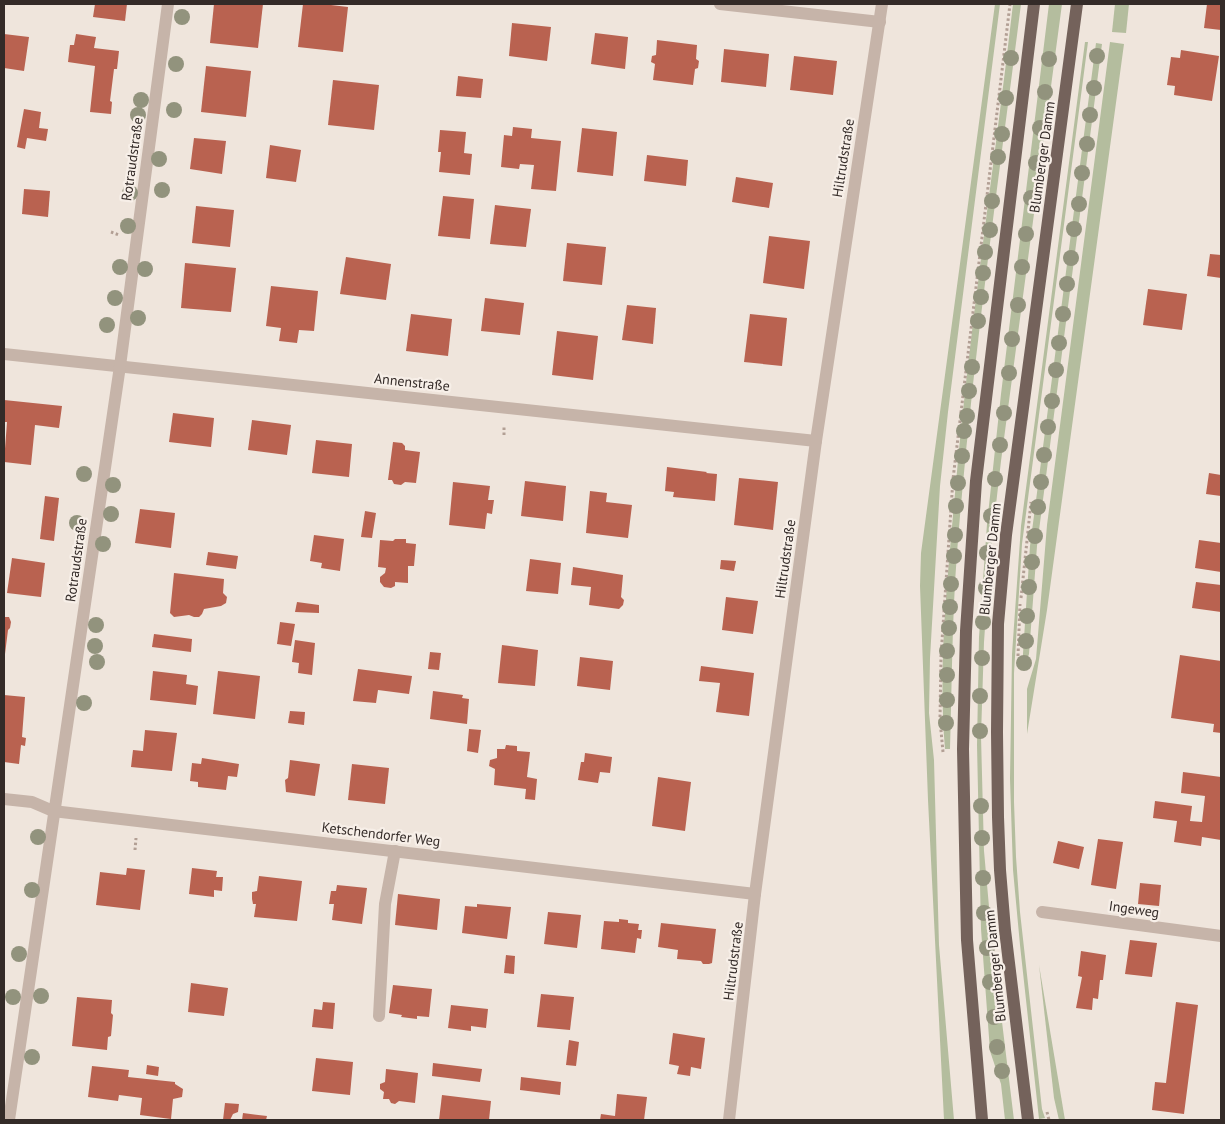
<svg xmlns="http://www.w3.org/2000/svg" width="1225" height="1124" font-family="'PT Sans',sans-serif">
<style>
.green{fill:#b4bd9e}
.building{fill:#b96250}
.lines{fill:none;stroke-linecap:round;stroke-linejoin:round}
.path{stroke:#b29f94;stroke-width:3;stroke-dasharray:2.5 2.5;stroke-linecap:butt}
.minor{stroke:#c6b4a9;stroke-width:12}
.major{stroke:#74625b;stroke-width:12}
.tree{fill:#92937d}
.labels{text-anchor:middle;stroke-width:4.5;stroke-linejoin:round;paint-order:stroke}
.street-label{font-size:14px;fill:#342b28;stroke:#f7efe8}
</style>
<rect width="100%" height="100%" fill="#efe5dc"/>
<g class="green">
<polygon points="995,4 1000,4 948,412 940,486 930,658 929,713 934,760 939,945 954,1120 944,1120 928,800 920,586 921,553"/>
<path d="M1013,4h8c-23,182 -50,365 -64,549 -5,65 -5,131 -7,196h-5c-7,-80 2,-165 9,-245 14,-167 40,-334 59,-500z"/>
<polygon points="1049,4 1062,4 1001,461 990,557 984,642 981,736 984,851 992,940 1014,1120 1005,1120 1001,1084 990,1051 981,929 977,745 979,637 987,524 1001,394"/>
<polygon points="1115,4 1129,4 1126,33 1112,32"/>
<polygon points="1085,42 1088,42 1022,544 1014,673 1014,802 1016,857 1020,912 1042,1109 1045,1118 1039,1119 1020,945 1013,870 1010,779 1012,654 1021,526"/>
<polygon points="1110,42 1124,44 1047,610 1027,734 1027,689 1036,659 1047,525"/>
<polygon points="1096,43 1102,44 1037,546 1029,654 1024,670 1022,669 1030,546"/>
<polygon points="1039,965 1065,1120 1059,1120 1054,1098"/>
</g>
<g class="building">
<polygon points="95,4 127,4 125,21 93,17"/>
<polygon points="214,4 263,4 258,48 210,43"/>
<polygon points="303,4 331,4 331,5 348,7 343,52 298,47"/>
<polygon points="1207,4 1221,4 1221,30 1204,28"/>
<polygon points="512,23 551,27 547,61 509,56"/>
<polygon points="595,33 628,37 625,69 591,64"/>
<polygon points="4,34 29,37 24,71 4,68"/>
<polygon points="76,34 96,37 94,48 119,51 117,69 114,69 110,101 112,102 111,114 90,112 95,66 68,62 70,45 74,45"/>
<polygon points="657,40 697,45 696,59 699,61 698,68 695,69 693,85 653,80 655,64 651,62 652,56 656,55"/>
<polygon points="724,49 769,54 766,87 721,82"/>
<polygon points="1181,50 1219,56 1212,101 1174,95 1175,86 1167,85 1171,57 1180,58"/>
<polygon points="794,56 837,61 833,95 790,90"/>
<polygon points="206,66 251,71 246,117 201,112"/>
<polygon points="458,76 483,79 481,98 456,96"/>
<polygon points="333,80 379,85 374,130 328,125"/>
<polygon points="24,109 41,112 39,128 48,129 46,141 27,138 25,149 17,147"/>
<polygon points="513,127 532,129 531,138 561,141 556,191 531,189 534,165 520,164 519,169 501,167 504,135 512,136"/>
<polygon points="582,128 617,132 613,176 577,172"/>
<polygon points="440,130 466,132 464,153 472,154 470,175 439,172 441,152 438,152"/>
<polygon points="194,138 226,141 222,174 190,169"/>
<polygon points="270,145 301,150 296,182 266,178"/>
<polygon points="647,155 688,160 686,186 644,181"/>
<polygon points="736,177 773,183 769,208 732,202"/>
<polygon points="24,189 50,191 48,217 22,214"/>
<polygon points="443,196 474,199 470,239 438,236"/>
<polygon points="495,205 531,209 526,247 490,244"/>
<polygon points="196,206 234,210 230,247 192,243"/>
<polygon points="769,236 810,241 804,289 763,283"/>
<polygon points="567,243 606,247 602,285 563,281"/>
<polygon points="1210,254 1221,255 1221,278 1207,276"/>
<polygon points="346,257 391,264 386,300 340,294"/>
<polygon points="185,263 236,268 231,312 181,308"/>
<polygon points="271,286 318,291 314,331 299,330 297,343 279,341 281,328 266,326"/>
<polygon points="1148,289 1187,294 1182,330 1143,325"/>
<polygon points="485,298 524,303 520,335 481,331"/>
<polygon points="627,305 656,308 653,344 622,340"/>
<polygon points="411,314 452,319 448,356 406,351"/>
<polygon points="750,314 787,318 782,366 744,362"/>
<polygon points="557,331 598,336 593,380 552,375"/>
<polygon points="4,400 62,406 59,428 35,425 31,465 4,462 7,422 4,422"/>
<polygon points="173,413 214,418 211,447 169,442"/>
<polygon points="252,420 291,425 287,455 248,450"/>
<polygon points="316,440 352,444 349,477 312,473"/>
<polygon points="393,442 402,443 405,446 405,450 420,452 416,483 405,482 401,485 394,484 392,480 388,480"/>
<polygon points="667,467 707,472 706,473 717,474 715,501 673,497 674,492 665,491"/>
<polygon points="1209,473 1221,475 1221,496 1206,494"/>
<polygon points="739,478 778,482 773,530 734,525"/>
<polygon points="525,481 566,486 563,521 521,516"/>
<polygon points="453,482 490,486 488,500 494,500 492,514 487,513 485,529 449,525"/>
<polygon points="590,491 607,493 606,502 632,505 628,538 586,533"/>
<polygon points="45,496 59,498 54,541 40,539"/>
<polygon points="140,509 175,513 171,548 135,543"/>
<polygon points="365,511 376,513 372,538 361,537"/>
<polygon points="314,535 344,539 340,571 321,568 322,563 310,561"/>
<polygon points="395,539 406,539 406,543 416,544 414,566 408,566 408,583 395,582 395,586 391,588 384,587 380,582 380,577 385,573 386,568 378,567 380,540 393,541"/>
<polygon points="1199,540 1221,543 1221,572 1195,568"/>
<polygon points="208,552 238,556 236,569 206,565"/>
<polygon points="12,558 45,563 41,597 7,593"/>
<polygon points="530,559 561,563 558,594 526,591"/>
<polygon points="721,560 736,561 734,571 720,569"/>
<polygon points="573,567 623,575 621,597 624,600 623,605 619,609 589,605 591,587 571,585"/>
<polygon points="174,573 224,579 223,593 227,597 226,603 221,606 204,609 202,614 199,617 194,617 189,615 174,617 170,613"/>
<polygon points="1196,582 1221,585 1221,612 1192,608"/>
<polygon points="726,597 758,601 753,634 722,630"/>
<polygon points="297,602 319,605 319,613 295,612"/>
<polygon points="4,617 9,617 11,622 10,628 8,630 5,654 4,654"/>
<polygon points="280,622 295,624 291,646 277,644"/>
<polygon points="154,634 192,639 191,652 152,647"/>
<polygon points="295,640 315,643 312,675 298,673 299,663 292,662"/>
<polygon points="502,645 538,650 535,686 498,683"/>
<polygon points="430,652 441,653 439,670 428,669"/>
<polygon points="1180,655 1221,661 1221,733 1213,732 1214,724 1171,718"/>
<polygon points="580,657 613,661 610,690 577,686"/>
<polygon points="701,666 754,673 749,716 716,712 720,683 699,681"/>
<polygon points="358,669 412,676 409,694 378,690 376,703 353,701"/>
<polygon points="153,671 187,675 186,684 198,686 196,705 150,700"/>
<polygon points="218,671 260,676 255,719 213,714"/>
<polygon points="433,691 463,695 462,698 469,699 467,724 430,719"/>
<polygon points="4,695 25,697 22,737 26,738 25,746 21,745 19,764 4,762"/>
<polygon points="290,711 305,712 304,725 288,723"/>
<polygon points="469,729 481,730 478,753 467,751"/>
<polygon points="145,730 177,733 172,771 131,767 133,750 143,751"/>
<polygon points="506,745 517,746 517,751 530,752 527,777 537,779 535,800 525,799 526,789 494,785 495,769 489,766 490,760 497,758 497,749 505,749"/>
<polygon points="585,753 612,757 610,773 600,772 598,783 578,780 581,762 584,762"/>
<polygon points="202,758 239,764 237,777 228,776 226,790 198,787 198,782 190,781 192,763 201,764"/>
<polygon points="290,760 320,764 315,796 286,792 285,780 288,778"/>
<polygon points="352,764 389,768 385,804 348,800"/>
<polygon points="1183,772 1221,777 1221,840 1202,837 1201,846 1174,842 1177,821 1153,818 1155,801 1192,806 1190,821 1202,822 1205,796 1181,793"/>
<polygon points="658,777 691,782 685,831 652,826"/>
<polygon points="1098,839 1123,842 1116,889 1091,885"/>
<polygon points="1058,841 1084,847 1079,869 1053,863"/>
<polygon points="127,868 145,870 140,910 96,905 100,872 126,875"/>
<polygon points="192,868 217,871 216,877 223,877 222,891 214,890 214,897 189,894"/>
<polygon points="259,876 302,881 297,921 254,917 256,904 253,904 252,899 252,892 257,891"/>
<polygon points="1140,883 1161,885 1159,906 1138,904"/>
<polygon points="337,885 367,888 362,924 332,920 334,904 329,904 331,891 336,891"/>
<polygon points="398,894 440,899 437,930 395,925"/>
<polygon points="477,904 511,907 507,939 462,933 465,906 477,907"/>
<polygon points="548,912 581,915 577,948 544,944"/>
<polygon points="619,919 628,920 628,923 639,924 638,930 642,930 641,939 637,938 635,953 601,949 604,921 619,922"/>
<polygon points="661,923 716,929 712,963 709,964 703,964 701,961 677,959 678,950 658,947"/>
<polygon points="1130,940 1157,943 1152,977 1125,974"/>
<polygon points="1081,951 1106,955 1103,980 1100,980 1098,999 1093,998 1092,1010 1076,1008 1082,977 1078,976"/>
<polygon points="506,955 515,956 514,974 504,973"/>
<polygon points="191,983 228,988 224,1016 188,1012"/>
<polygon points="393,985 432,989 429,1017 417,1016 417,1019 401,1017 402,1015 389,1013"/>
<polygon points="541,994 574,997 570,1030 537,1027"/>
<polygon points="77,997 112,1000 111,1013 113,1015 111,1036 108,1037 107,1050 72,1046"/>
<polygon points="323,1002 335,1003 333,1029 312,1027 314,1009 322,1010"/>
<polygon points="1176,1002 1198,1005 1184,1114 1152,1110 1155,1082 1166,1083"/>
<polygon points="451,1005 488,1009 486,1028 471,1026 471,1031 448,1028"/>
<polygon points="673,1033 705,1038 701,1069 691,1067 690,1076 677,1074 679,1066 669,1064"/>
<polygon points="569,1040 579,1042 576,1066 566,1065"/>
<polygon points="316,1058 353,1062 350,1095 312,1091"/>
<polygon points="433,1063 482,1069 480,1082 432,1076"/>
<polygon points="147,1065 159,1067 158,1076 146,1074"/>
<polygon points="92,1066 129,1070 128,1077 175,1082 175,1084 183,1089 182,1097 173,1099 171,1119 140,1115 142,1098 119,1095 118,1101 88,1097"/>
<polygon points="386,1069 418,1073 415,1103 399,1101 395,1104 391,1103 389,1099 383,1099 384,1092 380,1089 380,1084 385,1082"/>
<polygon points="521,1077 561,1082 560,1095 520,1090"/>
<polygon points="617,1094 647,1097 644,1120 600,1120 601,1114 615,1116"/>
<polygon points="442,1095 491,1101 489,1120 439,1120"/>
<polygon points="225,1103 239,1104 238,1112 233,1114 230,1120 223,1120"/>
<polygon points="243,1113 267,1116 266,1120 242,1120"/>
</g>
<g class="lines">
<g class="path">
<polyline points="111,232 119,235"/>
<polyline points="504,435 504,426"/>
<polyline points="1021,598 1031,502"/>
<polyline points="1018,656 1020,604"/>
<polyline points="943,752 940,720 941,656 953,479 1010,4"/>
<polyline points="135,850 136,838"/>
<polyline points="1047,1112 1049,1120"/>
</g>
<g class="minor">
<polyline points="720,4 880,22"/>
<polyline points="4,354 816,441"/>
<polyline points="4,799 32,802 53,811 755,894"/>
<polyline points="1042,912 1221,936"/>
<polyline points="379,1016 385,904 395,851"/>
<polyline points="9,1120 120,366 168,4"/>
<polyline points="729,1120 755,894 816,441 882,4"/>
</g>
<g class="major">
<polyline points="982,1120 967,940 963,749 966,631 976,481 1034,4"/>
<polyline points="1028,1120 1005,930 1000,870 998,817 997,732 998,624 1006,535 1077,4"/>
</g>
</g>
<g class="tree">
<circle cx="182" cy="17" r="8"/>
<circle cx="1097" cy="56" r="8"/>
<circle cx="1011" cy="58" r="8"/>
<circle cx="1049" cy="59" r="8"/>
<circle cx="176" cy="64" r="8"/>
<circle cx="1094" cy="88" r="8"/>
<circle cx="1045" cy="92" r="8"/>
<circle cx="1006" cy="98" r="8"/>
<circle cx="141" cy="100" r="8"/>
<circle cx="174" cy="110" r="8"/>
<circle cx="138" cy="115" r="8"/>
<circle cx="1090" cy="115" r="8"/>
<circle cx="1040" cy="128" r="8"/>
<circle cx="1002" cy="134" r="8"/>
<circle cx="1087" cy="144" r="8"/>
<circle cx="998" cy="157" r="8"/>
<circle cx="159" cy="159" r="8"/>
<circle cx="1036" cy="163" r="8"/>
<circle cx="1082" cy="173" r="8"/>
<circle cx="162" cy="190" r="8"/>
<circle cx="130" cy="193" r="8"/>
<circle cx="1031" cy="198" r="8"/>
<circle cx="992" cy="201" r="8"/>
<circle cx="1079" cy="204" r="8"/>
<circle cx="128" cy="226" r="8"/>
<circle cx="1074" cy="229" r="8"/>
<circle cx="990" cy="230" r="8"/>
<circle cx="1026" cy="234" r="8"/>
<circle cx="985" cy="252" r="8"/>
<circle cx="1071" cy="258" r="8"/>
<circle cx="120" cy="267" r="8"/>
<circle cx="1022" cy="267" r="8"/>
<circle cx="145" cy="269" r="8"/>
<circle cx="983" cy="273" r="8"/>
<circle cx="1067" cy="284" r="8"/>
<circle cx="981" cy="297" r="8"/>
<circle cx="115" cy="298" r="8"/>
<circle cx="1018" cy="305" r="8"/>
<circle cx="1063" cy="314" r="8"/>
<circle cx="138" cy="318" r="8"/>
<circle cx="978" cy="321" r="8"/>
<circle cx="107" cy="325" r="8"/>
<circle cx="1012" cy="339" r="8"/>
<circle cx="1059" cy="343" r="8"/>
<circle cx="972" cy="367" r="8"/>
<circle cx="1056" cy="370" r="8"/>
<circle cx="1009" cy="373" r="8"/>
<circle cx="969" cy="391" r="8"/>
<circle cx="1052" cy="401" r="8"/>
<circle cx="1004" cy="413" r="8"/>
<circle cx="967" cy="416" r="8"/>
<circle cx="1048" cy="427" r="8"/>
<circle cx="964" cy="431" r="8"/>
<circle cx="1000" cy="445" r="8"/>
<circle cx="1044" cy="455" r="8"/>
<circle cx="962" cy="456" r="8"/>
<circle cx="84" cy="474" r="8"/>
<circle cx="995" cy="479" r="8"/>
<circle cx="1041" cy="482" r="8"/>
<circle cx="958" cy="483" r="8"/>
<circle cx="113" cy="485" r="8"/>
<circle cx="956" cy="506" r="8"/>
<circle cx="1038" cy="507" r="8"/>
<circle cx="111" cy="514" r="8"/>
<circle cx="991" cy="516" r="8"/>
<circle cx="77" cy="523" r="8"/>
<circle cx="955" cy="535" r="8"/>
<circle cx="1035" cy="536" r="8"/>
<circle cx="103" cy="544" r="8"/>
<circle cx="987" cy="553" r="8"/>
<circle cx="954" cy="556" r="8"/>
<circle cx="1032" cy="562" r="8"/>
<circle cx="951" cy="584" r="8"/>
<circle cx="1029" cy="587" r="8"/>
<circle cx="986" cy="588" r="8"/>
<circle cx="950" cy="607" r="8"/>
<circle cx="1027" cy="616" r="8"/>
<circle cx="983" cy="622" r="8"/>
<circle cx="96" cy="625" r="8"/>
<circle cx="949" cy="628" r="8"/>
<circle cx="1026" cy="641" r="8"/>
<circle cx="95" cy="646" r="8"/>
<circle cx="947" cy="651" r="8"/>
<circle cx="982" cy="658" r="8"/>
<circle cx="97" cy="662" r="8"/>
<circle cx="1024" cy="663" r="8"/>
<circle cx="947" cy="675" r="8"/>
<circle cx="980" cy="696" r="8"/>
<circle cx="947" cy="700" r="8"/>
<circle cx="84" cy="703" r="8"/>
<circle cx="946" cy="723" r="8"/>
<circle cx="980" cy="731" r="8"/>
<circle cx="981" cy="806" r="8"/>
<circle cx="38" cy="837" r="8"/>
<circle cx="982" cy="838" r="8"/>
<circle cx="983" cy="878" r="8"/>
<circle cx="32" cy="890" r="8"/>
<circle cx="984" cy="913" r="8"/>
<circle cx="987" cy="948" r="8"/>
<circle cx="19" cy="954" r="8"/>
<circle cx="990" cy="982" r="8"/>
<circle cx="41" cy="996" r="8"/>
<circle cx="13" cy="997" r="8"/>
<circle cx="994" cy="1017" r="8"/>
<circle cx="997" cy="1047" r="8"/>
<circle cx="32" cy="1057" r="8"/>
<circle cx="1002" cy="1071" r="8"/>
</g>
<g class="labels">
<g class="street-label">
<text transform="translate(1042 157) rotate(-82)" y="5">Blumberger Damm</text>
<text transform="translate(843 158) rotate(-81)" y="5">Hiltrudstraße</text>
<text transform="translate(132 159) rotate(-82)" y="5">Rotraudstraße</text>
<text transform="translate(412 382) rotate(6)" y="5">Annenstraße</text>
<text transform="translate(785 559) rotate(-82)" y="5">Hiltrudstraße</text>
<text transform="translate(990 559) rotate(-84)" y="5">Blumberger Damm</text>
<text transform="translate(76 560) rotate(-82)" y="5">Rotraudstraße</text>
<text transform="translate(381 834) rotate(7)" y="5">Ketschendorfer Weg</text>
<text transform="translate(1134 909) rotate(8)" y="5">Ingeweg</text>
<text transform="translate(733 961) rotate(-83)" y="5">Hiltrudstraße</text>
<text transform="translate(995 966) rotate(-96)" y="5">Blumberger Damm</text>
</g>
</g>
<rect width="1225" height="1124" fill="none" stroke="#342b28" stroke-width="10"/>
</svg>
